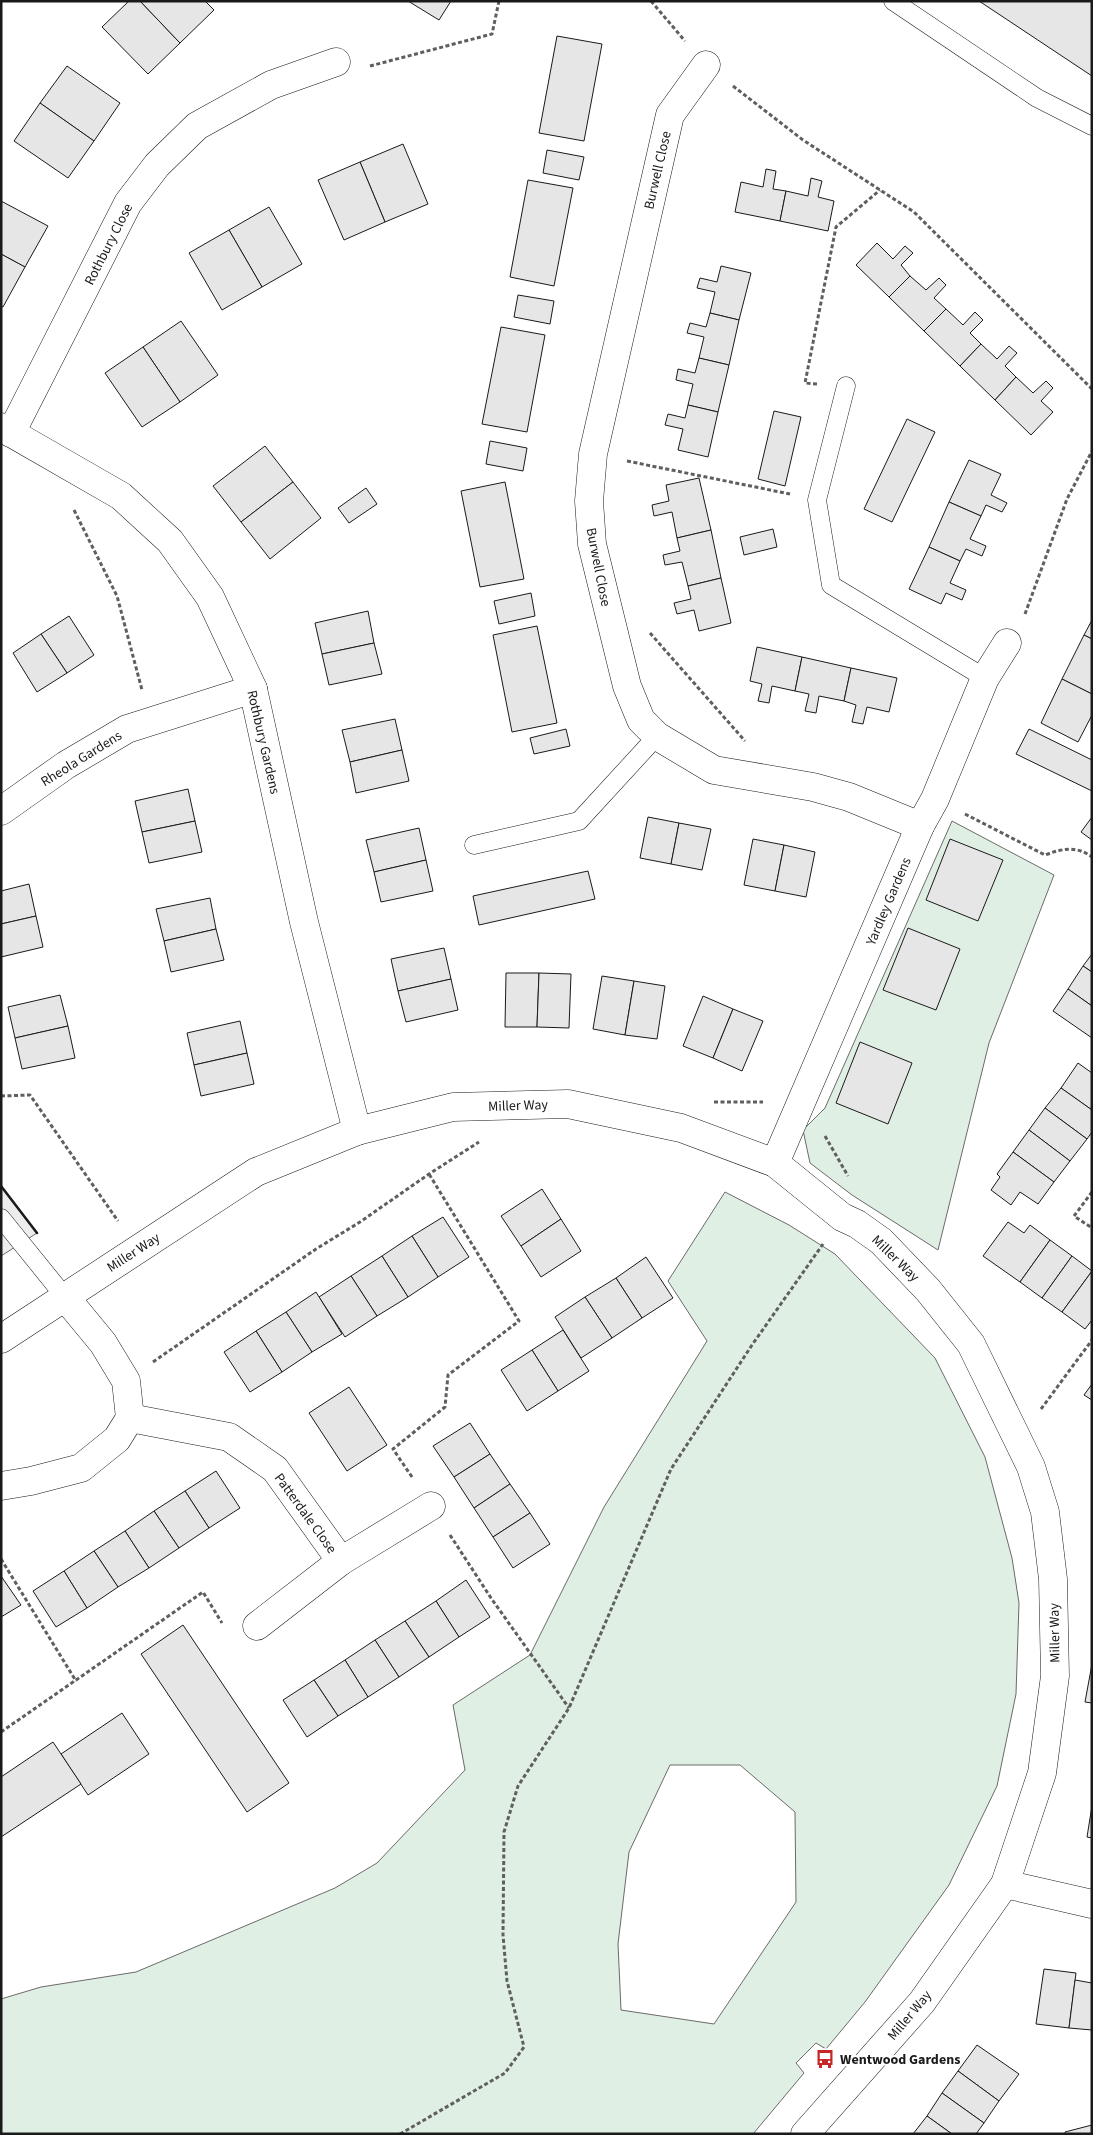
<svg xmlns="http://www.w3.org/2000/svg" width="1093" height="2135" font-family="'Source Sans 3',sans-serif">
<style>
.green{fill:#e0efe3;stroke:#6a6a6a;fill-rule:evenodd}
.parking{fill:#ededed;stroke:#6a6a6a}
.building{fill:#e6e6e6;stroke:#1a1a1a}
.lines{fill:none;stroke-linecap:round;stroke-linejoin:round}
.lane-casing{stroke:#1a1a1a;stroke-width:19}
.street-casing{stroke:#1a1a1a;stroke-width:29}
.secondary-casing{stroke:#1a1a1a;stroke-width:29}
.path{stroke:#5f5f5f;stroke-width:3;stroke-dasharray:4 2.5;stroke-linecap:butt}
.lane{stroke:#fff;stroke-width:18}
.street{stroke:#fff;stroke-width:28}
.secondary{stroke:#fff;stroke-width:28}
.wall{stroke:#1a1a1a;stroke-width:2.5}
.labels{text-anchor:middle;stroke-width:4;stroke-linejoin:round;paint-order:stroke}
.street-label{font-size:14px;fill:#1a1a1a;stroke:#fff}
.poi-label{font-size:14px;font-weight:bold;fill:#1a1a1a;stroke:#fff;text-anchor:start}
</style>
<rect width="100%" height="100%" fill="#fff"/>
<g class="green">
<polygon points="952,821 1054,875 989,1043 938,1250 852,1195 810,1163 803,1130 825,1108"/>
<path d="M725,1192l64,33 46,29 100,104 50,99 27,101 7,45 -3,91 -19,92 -48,99 -84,117 -39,47 -10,-6 -20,20 8,10 -51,61h-752v-135l40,-12 95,-15 199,-84 42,-25 88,-93 -12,-65 77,-50 74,-148 103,-166 -39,-60zM670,1765h70l55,47 1,90 -82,122 -93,-14 -3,-66 11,-92z"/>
</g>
<polygon class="parking" points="1,1186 37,1233 1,1256"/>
<g class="building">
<polygon points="129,1 140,1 180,43 148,74 102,27"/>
<polygon points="140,1 205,1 214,10 180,43"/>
<polygon points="408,1 451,1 439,20"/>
<polygon points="979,1 1092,1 1092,76"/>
<polygon points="557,36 602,44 584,141 539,133"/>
<polygon points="67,66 120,103 94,141 40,103"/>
<polygon points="40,103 94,141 68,178 14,141"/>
<polygon points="403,144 428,204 385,222 360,162"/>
<polygon points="547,150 584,157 579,180 543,173"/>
<polygon points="360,162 385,222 344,240 318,180"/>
<polygon points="766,169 776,171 773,189 786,191 780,221 735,212 741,182 763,187"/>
<polygon points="811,178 822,181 818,197 834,201 828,231 780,221 786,191 808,196"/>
<polygon points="528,180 573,188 554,286 510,277"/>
<polygon points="1,201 48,226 25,267 1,254"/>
<polygon points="269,207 302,264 262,287 229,230"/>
<polygon points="229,230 262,287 222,310 189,253"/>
<polygon points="877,243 893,259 905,246 913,253 901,265 910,276 889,297 856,265"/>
<polygon points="1,254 25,267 3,307 1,306"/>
<polygon points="721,266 751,273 739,320 710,313 715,292 697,288 700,278 717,282"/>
<polygon points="910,276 926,290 939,278 946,285 934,298 946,309 924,331 889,297"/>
<polygon points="518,295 554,301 550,324 514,317"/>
<polygon points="946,309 963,325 975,312 983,320 970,333 981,344 960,366 924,331"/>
<polygon points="710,313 739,320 729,365 699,358 704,337 687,333 690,323 706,327"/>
<polygon points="181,321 218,375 180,402 143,347"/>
<polygon points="501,327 545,335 527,432 482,424"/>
<polygon points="981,344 997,359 1009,346 1017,353 1005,366 1016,377 995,400 960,366"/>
<polygon points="143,347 180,402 142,427 105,373"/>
<polygon points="699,358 729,365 718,412 688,405 693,384 676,380 678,369 695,373"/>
<polygon points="1016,377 1033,393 1046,381 1053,388 1041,401 1053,412 1031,435 995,400"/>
<polygon points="688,405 718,412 708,457 678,450 683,429 665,425 668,414 685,418"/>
<polygon points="774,411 801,417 785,486 758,479"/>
<polygon points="907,419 935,432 892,522 864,509"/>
<polygon points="490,441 527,448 523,471 486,464"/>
<polygon points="265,446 293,482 241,522 213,486"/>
<polygon points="969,460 1001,474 991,495 1007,503 1002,512 986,505 981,516 949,502"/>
<polygon points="699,478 711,530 677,538 672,512 654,516 652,505 669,501 666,485"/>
<polygon points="293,482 321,518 270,559 241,522"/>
<polygon points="505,482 524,579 480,587 461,491"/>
<polygon points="366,488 377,504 349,523 338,508"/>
<polygon points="949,502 981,516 970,539 986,546 982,556 966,549 960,561 929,547"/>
<polygon points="773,529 777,547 744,555 740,537"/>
<polygon points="711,530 721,578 688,586 682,562 665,565 663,555 680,551 677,538"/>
<polygon points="929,547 960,561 950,583 966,590 962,600 946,593 941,604 909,589"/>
<polygon points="721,578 731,623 699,631 694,610 677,614 674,603 691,599 688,586"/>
<polygon points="531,593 535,616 499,624 494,601"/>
<polygon points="368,611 374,643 322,654 315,623"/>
<polygon points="69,616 94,655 67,673 41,634"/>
<polygon points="1092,620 1092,639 1084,635"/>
<polygon points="537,626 557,723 512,732 493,635"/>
<polygon points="41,634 67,673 37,692 13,653"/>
<polygon points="1084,635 1092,639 1092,694 1062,679"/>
<polygon points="374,643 382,674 329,685 322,654"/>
<polygon points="757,647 802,657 795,691 772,686 769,703 758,701 762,684 750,681"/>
<polygon points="802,657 851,668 844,701 819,696 816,713 805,711 809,694 795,691"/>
<polygon points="851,668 897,678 889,712 867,707 863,724 852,722 856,705 844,701"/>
<polygon points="1062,679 1092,694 1092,715 1078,742 1041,723"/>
<polygon points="395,719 402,750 350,762 342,730"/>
<polygon points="566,729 570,746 534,754 530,738"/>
<polygon points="1029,729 1092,760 1092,791 1016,754"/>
<polygon points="402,750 409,781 356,793 350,762"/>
<polygon points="188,789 195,821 142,832 135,801"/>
<polygon points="648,817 679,823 671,864 640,858"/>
<polygon points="1092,817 1092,840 1081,832"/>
<polygon points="195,821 202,852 149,863 142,832"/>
<polygon points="679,823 711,829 702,870 671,864"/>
<polygon points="419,828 426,860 374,872 366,840"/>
<polygon points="753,839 784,845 775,891 744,885"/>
<polygon points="950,839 1003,860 978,921 926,900"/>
<polygon points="784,845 815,852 806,897 775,891"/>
<polygon points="426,860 433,891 381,902 374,872"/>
<polygon points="588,871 595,899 479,925 473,896"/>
<polygon points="29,884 36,916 1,924 1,891"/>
<polygon points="210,898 216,929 164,941 156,909"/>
<polygon points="36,916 43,947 1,957 1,924"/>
<polygon points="908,928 960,949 936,1010 883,990"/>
<polygon points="216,929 224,960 171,972 164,941"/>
<polygon points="444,948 451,979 398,991 391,959"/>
<polygon points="1092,954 1092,972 1083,966"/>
<polygon points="1083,966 1092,972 1092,1006 1068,989"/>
<polygon points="506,973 539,973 537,1027 505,1027"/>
<polygon points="539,973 571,974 569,1028 537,1027"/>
<polygon points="602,976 634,981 625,1035 593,1029"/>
<polygon points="451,979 458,1010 406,1022 398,991"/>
<polygon points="634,981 665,986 657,1039 625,1035"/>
<polygon points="1068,989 1092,1006 1092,1038 1053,1011"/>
<polygon points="60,995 68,1026 15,1038 8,1007"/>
<polygon points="703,996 733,1009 713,1058 683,1046"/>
<polygon points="733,1009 763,1021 742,1071 713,1058"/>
<polygon points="240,1021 247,1053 194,1065 187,1033"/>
<polygon points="68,1026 75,1058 22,1069 15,1038"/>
<polygon points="860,1042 912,1063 888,1124 836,1103"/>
<polygon points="247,1053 254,1084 201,1096 194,1065"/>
<polygon points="1078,1063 1092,1073 1092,1110 1061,1088"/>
<polygon points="1061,1088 1092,1110 1092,1132 1087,1139 1045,1108"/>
<polygon points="1045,1108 1087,1139 1070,1161 1029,1130"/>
<polygon points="1029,1130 1070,1161 1054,1182 1013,1152"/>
<polygon points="1013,1152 1054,1182 1038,1204 1020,1192 1011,1205 991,1190 1000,1177 997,1174"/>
<polygon points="542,1189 561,1219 521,1246 501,1216"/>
<polygon points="443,1217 469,1257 438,1277 412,1236"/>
<polygon points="561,1219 581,1251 541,1277 521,1246"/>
<polygon points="1008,1222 1024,1233 1030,1225 1050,1240 1020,1282 983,1256"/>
<polygon points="412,1236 438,1277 408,1297 382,1256"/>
<polygon points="1050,1240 1072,1256 1042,1298 1020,1282"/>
<polygon points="382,1256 408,1297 377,1316 351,1276"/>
<polygon points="1072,1256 1092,1271 1062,1312 1042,1298"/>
<polygon points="646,1257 673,1298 642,1318 616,1278"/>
<polygon points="1092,1271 1092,1320 1085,1329 1062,1312"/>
<polygon points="351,1276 377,1316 345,1337 319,1297"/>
<polygon points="616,1278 642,1318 612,1338 585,1297"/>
<polygon points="316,1292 342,1334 312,1352 286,1312"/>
<polygon points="585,1297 612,1338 581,1358 555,1317"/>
<polygon points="286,1312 312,1352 282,1372 256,1331"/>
<polygon points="563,1330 589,1371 558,1391 532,1350"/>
<polygon points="256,1331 282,1372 250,1392 224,1352"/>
<polygon points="532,1350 558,1391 527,1411 501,1370"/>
<polygon points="1092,1384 1092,1400 1084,1395"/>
<polygon points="349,1387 387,1445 347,1471 309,1413"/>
<polygon points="470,1423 490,1454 454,1477 433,1446"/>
<polygon points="490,1454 510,1484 474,1508 454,1477"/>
<polygon points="216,1471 240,1508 209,1528 185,1491"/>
<polygon points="510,1484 530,1513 493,1537 474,1508"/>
<polygon points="185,1491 209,1528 179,1548 154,1511"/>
<polygon points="154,1511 179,1548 149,1568 125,1531"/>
<polygon points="530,1513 550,1544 513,1568 493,1537"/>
<polygon points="125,1531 149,1568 118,1587 94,1551"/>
<polygon points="94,1551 118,1587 87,1608 64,1571"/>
<polygon points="64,1571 87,1608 56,1627 33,1591"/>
<polygon points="1,1576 21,1605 1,1617"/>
<polygon points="466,1580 490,1617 459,1637 436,1601"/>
<polygon points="436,1601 459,1637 429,1657 405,1621"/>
<polygon points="405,1621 429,1657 399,1677 375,1640"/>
<polygon points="183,1625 289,1783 247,1812 141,1654"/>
<polygon points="375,1640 399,1677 368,1697 345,1660"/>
<polygon points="345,1660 368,1697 338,1716 314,1680"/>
<polygon points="1092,1664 1092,1703 1085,1702"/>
<polygon points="314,1680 338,1716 307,1737 283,1700"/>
<polygon points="122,1713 149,1754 88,1795 61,1754"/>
<polygon points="53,1742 81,1784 1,1837 1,1777"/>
<polygon points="1092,1806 1092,1838 1087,1837"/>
<polygon points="1044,1969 1076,1973 1069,2028 1036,2024"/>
<polygon points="1075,1980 1092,1983 1092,2030 1069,2028"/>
<polygon points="977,2045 1019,2074 999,2101 958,2071"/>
<polygon points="958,2071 999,2101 984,2123 942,2093"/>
<polygon points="942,2093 984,2123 976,2134 952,2134 927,2116"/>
<polygon points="927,2116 952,2134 913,2134"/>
<polygon points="1092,2125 1092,2134 1065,2134 1065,2132"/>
</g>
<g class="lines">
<g class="lane-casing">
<g id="lane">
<polyline points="893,1 1037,98 1092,126"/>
<polyline points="846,386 817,500 831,585 985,678"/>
<polyline points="474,845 579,821 657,736"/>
<polyline points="1,1218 65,1297"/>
</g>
</g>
<g class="street-casing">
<g id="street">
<polyline points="706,65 670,115 593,454 589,501 592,544 627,686 641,720 657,736 714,770 813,787 849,797 920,826"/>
<polyline points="1,427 121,496 170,541 210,597 253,689 304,922 357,1131"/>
<polyline points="11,433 128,203 157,165 197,126 271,85 336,62"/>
<polyline points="1,811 66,765 127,729 253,689"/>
<polyline points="775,1163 920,826 935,799 985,678 1007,643"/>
<polyline points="130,1418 229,1437 275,1469 341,1561"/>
<polyline points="1,1486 31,1481 81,1468 117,1439 130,1418 126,1381 103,1343 65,1297"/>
<polyline points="257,1626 341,1561 431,1506"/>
<polyline points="1005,1884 1092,1904"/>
</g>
</g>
<g class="secondary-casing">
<polyline id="secondary" points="1,1339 256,1172 357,1131 453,1107 568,1104 681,1128 775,1163 842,1217 857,1224 881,1241 928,1290 971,1344 1031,1467 1045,1512 1053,1579 1055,1676 1042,1773 1005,1884 922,2002 805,2134"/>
</g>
<g class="path">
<polyline points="651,1 685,41"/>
<polyline points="370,66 492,34 499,1"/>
<polyline points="733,86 803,140 914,212 1092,389"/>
<polyline points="817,384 805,383 836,227 880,190"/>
<polyline points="627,461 790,494"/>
<polyline points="74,510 117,596 142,690"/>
<polyline points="1025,614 1067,499 1092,451"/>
<polyline points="650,633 745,741"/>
<path d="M965,814l80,41c16,-6 31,-10 47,2"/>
<polyline points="1,1096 30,1095 118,1221"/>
<polyline points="714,1102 763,1102"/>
<polyline points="825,1136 848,1176"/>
<polyline points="1092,1192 1074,1216 1092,1228"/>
<polyline points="153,1362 316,1249 360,1222 429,1174 479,1142"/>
<polyline points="1041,1409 1092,1340"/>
<polyline points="412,1477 393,1449 445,1407 448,1375 519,1321 429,1174"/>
<polyline points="450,1535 491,1598 569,1708"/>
<polyline points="1,1559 76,1681"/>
<polyline points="1,1732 203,1592 222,1623"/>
<polyline points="400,2134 505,2073 524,2047 507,1981 503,1935 504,1832 518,1786 569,1708 671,1469 752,1345 823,1244"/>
</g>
<use href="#lane" class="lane"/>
<use href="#street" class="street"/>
<use href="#secondary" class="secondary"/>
<polyline class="wall" points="1,1186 37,1233"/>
</g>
<defs>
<g id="bus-bare" transform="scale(1.5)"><path d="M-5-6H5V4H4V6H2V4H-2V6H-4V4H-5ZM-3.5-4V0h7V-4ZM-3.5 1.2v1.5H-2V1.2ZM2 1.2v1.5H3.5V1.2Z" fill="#c62828" stroke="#fff" stroke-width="2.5" paint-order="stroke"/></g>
</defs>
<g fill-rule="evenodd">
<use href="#bus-bare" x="825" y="2059"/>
</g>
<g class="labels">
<g class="street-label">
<text transform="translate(657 170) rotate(-77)" y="5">Burwell Close</text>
<text transform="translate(108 244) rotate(-63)" y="5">Rothbury Close</text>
<text transform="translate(599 567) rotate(79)" y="5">Burwell Close</text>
<text transform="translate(264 742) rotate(77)" y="5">Rothbury Gardens</text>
<text transform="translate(81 758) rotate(-32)" y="5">Rheola Gardens</text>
<text transform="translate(888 901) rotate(-67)" y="5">Yardley Gardens</text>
<text transform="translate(518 1105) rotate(-2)" y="5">Miller Way</text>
<text transform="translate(133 1252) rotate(-33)" y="5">Miller Way</text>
<text transform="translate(896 1258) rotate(44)" y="5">Miller Way</text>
<text transform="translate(306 1513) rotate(54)" y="5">Patterdale Close</text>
<text transform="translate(1054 1633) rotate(-91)" y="5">Miller Way</text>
<text transform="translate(909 2015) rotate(-50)" y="5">Miller Way</text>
</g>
<g class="poi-label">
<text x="840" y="2064">Wentwood Gardens</text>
</g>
</g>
<rect width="1093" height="2135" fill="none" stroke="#1a1a1a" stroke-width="5"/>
</svg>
